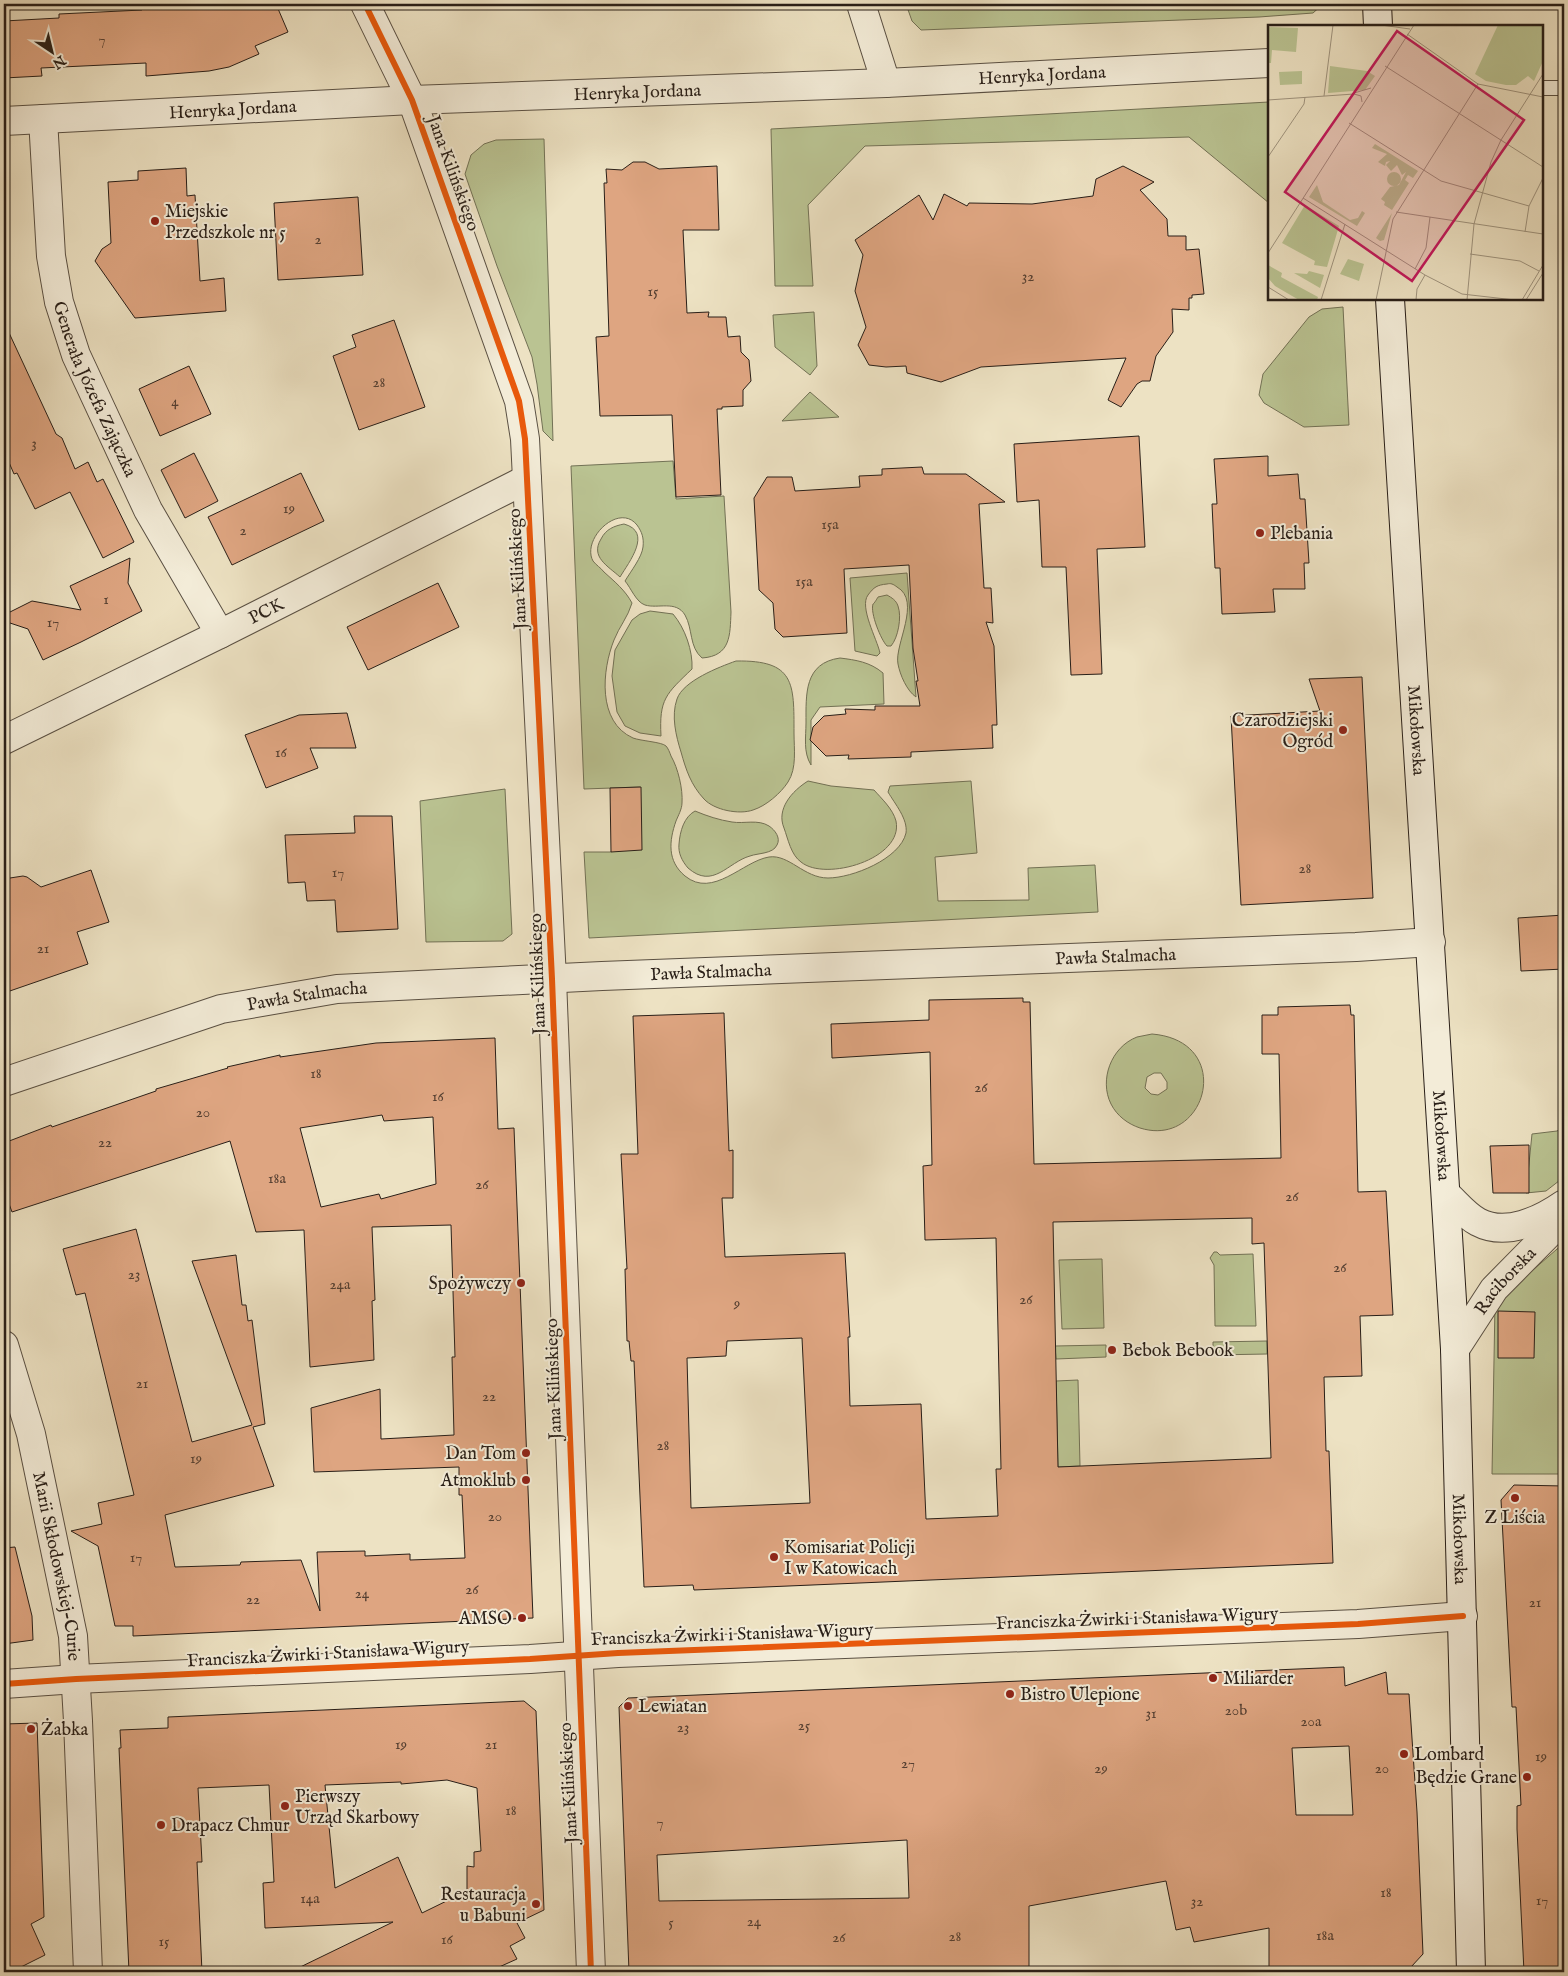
<svg xmlns="http://www.w3.org/2000/svg" width="1568" height="1976" font-family="'IM FELL English',serif">
<style>
.green{fill:#bac392;stroke:#727155;fill-rule:evenodd}
.building{fill:#dea581;stroke:#291f18;fill-rule:evenodd}
.lines{fill:none;stroke-linecap:round;stroke-linejoin:round}
.service-casing{stroke:#5a5043;stroke-width:16}
.minor-casing{stroke:#5a5043;stroke-width:30}
.secondary-casing{stroke:#291f18;stroke-width:30}
.service{stroke:#f3ecd8;stroke-width:14}
.minor{stroke:#f3ecd8;stroke-width:28}
.secondary{stroke:#f3ecd8;stroke-width:28}
.cycleway-casing{stroke:#f3ecd8;stroke-width:9}
.cycleway{stroke:#e8590c;stroke-width:6}
.poi-dot{fill:#8f2418;stroke:#f3ecd8;stroke-width:2}
.labels{text-anchor:middle;stroke-width:4;stroke-linejoin:round;paint-order:stroke}
.number-label{font-size:15px;fill:#564032}
.street-label{font-size:18px;fill:#291f18;stroke:#f3ecd8}
.poi-label{font-size:18px;fill:#291f18;stroke:#f3ecd8;text-anchor:start}
.inset-road{fill:none;stroke:#9f947f;stroke-width:1}
.view{fill:#c2185b;fill-opacity:0.15;stroke:#c2185b;stroke-width:2.5}
.inset-edge{fill:none;stroke:#291f18;stroke-width:2.5}
</style>
<rect width="100%" height="100%" fill="#ede2c3"/>
<filter id="stains"><feTurbulence type="fractalNoise" baseFrequency=".004" numOctaves="4"/><feColorMatrix values="0 0 0 0 .2 0 0 0 0 .09 0 0 0 0 .02 0 0 0 .5 -.17"/></filter>
<radialGradient id="worn" r=".72"><stop offset=".6" stop-color="#630" stop-opacity="0"/><stop offset="1" stop-color="#630" stop-opacity=".3"/></radialGradient>
<g class="green">
<polygon points="906,4 1323,4 1313,13 1259,17 921,30 912,21"/>
<polygon points="1269,102 1269,203 1189,137 865,146 808,205 813,286 775,286 771,129"/>
<polygon points="544,139 553,441 543,431 537,384 532,357 497,266 465,174 471,155 484,144 496,140"/>
<polygon points="1343,307 1349,425 1304,427 1264,403 1259,395 1263,374 1309,317 1322,309"/>
<polygon points="814,312 817,366 810,375 775,347 773,315"/>
<polygon points="810,392 839,417 782,421"/>
<path d="M673,461l3,38 48,-3 7,116c-1,23 0,44 -29,46 -13,-11 -9,-29 -17,-43 -9,-15 -27,-6 -40,-10 -9,-3 -14,-17 -20,-24 6,-10 17,-24 18,-34 1,-9 -1,-15 -6,-22 -18,-23 -56,14 -44,36 3,4 8,7 11,11 11,10 21,18 28,31 -4,14 -13,24 -18,37 -12,30 -17,82 19,98 8,3 29,4 33,8 2,2 4,7 5,10 7,12 12,33 11,47 0,6 -4,13 -6,18 -7,20 -9,40 9,55 28,23 58,-15 84,-19 20,-3 35,21 59,21 24,0 72,-19 78,-45 2,-14 -11,-29 -18,-41l2,-6 81,-5 6,72 -42,4 3,44 91,-1 -1,-32 67,-3 3,47 -509,26 -5,-86h27l29,-65 -56,2 -13,-323z"/>
<path d="M624,524c29,8 5,38 -4,53 -12,-11 -30,-20 -19,-38 5,-10 13,-13 23,-15z"/>
<path d="M907,573l9,124c-9,-6 -16,-22 -18,-33 -4,-19 24,-63 -1,-77 -4,-3 -6,-4 -10,-3 -10,1 -13,3 -19,11 -9,12 9,44 12,58l-3,3 -22,-5 -5,-73z"/>
<path d="M887,595c5,3 9,5 11,11 4,11 0,32 -7,40h-4c-6,-6 -17,-33 -14,-42 1,0 5,-7 5,-7z"/>
<path d="M650,611l23,3c12,14 20,37 19,55 -26,25 -33,30 -31,67l-21,-3 -15,-7 -8,-14 -5,-36 3,-26 17,-30 8,-6z"/>
<path d="M840,658c16,2 30,4 43,15l1,31 -64,3 -9,13v45c-8,-13 -5,-28 -5,-42 0,-29 -2,-60 34,-65z"/>
<path d="M736,661c59,-1 58,22 58,72 0,16 3,35 -6,49 -7,11 -22,24 -35,28 -14,5 -39,0 -49,-11 -13,-14 -18,-29 -23,-47 -5,-16 -10,-36 -4,-53 6,-18 42,-32 59,-38z"/>
<path d="M808,781l23,5 43,4c7,8 19,19 22,31 8,38 -71,61 -95,41 -10,-7 -13,-23 -17,-34 -8,-19 8,-37 24,-47z"/>
<polygon points="505,789 512,934 503,941 426,942 420,801"/>
<path d="M695,811c12,5 24,9 37,11 12,2 26,-3 37,4 6,4 12,12 8,19 -4,9 -19,8 -27,11 -22,6 -37,34 -62,12 -6,-7 -10,-15 -9,-24 1,-13 5,-27 16,-33z"/>
<path d="M1152,1034c84,7 55,115 -12,94 -12,-4 -23,-12 -29,-24 -12,-24 0,-57 26,-67 5,-1 10,-2 15,-3zM1154,1073h7l6,9v7l-9,6 -7,-1 -6,-6 2,-11z"/>
<polygon points="1564,1127 1564,1177 1546,1191 1526,1193 1532,1134 1557,1131"/>
<polygon points="1564,1243 1564,1474 1492,1474 1495,1303"/>
<polygon points="1214,1252 1217,1252 1220,1255 1253,1254 1256,1326 1215,1326 1214,1265 1210,1258"/>
<polygon points="1102,1259 1104,1328 1062,1329 1059,1260"/>
<polygon points="1267,1341 1267,1354 1213,1355 1213,1342"/>
<polygon points="1106,1345 1106,1357 1056,1359 1055,1346"/>
<polygon points="1078,1380 1080,1466 1058,1467 1056,1381"/>
</g>
<g class="building">
<polygon points="142,4 276,4 288,32 255,46 259,54 229,67 209,71 146,76 146,63 41,68 42,76 4,78 4,21 59,18 59,14 142,10"/>
<polygon points="633,162 645,162 659,169 717,166 719,230 683,230 687,313 709,312 708,317 726,317 728,337 740,336 741,352 749,360 751,381 743,390 743,406 722,407 722,409 717,409 721,495 676,497 672,415 600,416 596,337 609,336 604,183 607,183 606,169 622,170"/>
<polygon points="1123,166 1154,182 1140,190 1167,219 1168,236 1186,236 1186,250 1199,249 1204,294 1192,295 1192,298 1189,298 1189,310 1172,309 1173,332 1156,356 1150,381 1142,381 1137,384 1121,407 1108,400 1126,358 981,367 941,382 907,373 906,366 886,367 869,365 858,345 866,327 855,291 863,255 855,240 919,195 933,220 944,194 967,206 969,203 1032,204 1093,196 1096,179"/>
<polygon points="186,168 187,196 195,195 200,281 224,278 226,311 135,318 95,261 102,249 111,243 108,182 138,180 138,171"/>
<polygon points="358,197 363,275 278,280 274,203"/>
<polygon points="394,320 425,407 359,430 333,356 356,347 352,335"/>
<polygon points="4,322 56,434 62,438 75,469 88,462 97,482 103,479 134,542 103,558 70,492 35,509 17,473 14,474 4,451"/>
<polygon points="189,366 211,414 160,436 139,389"/>
<polygon points="1139,436 1145,547 1097,549 1102,674 1071,675 1066,567 1042,567 1039,500 1017,502 1014,444"/>
<polygon points="194,453 218,501 185,518 161,470"/>
<polygon points="1268,456 1268,476 1298,474 1300,499 1305,499 1309,563 1304,563 1305,589 1273,589 1275,612 1222,614 1220,568 1215,568 1212,504 1217,504 1214,459"/>
<polygon points="922,467 924,474 966,474 1005,502 979,504 984,588 991,588 993,623 986,622 994,646 997,725 992,725 993,748 911,752 911,757 848,759 849,755 826,756 810,740 813,727 824,716 846,714 845,709 875,710 875,706 920,706 916,681 918,681 913,648 909,565 844,569 847,633 783,637 775,629 773,603 759,590 754,498 767,477 792,477 795,491 860,487 859,476 882,475 882,469"/>
<polygon points="301,473 324,521 232,565 208,517"/>
<polygon points="130,558 128,583 142,611 81,642 43,660 28,629 4,621 4,615 32,601 81,610 70,586"/>
<polygon points="438,583 459,627 368,670 347,627"/>
<polygon points="1362,677 1373,898 1241,905 1231,716 1320,711 1309,679"/>
<polygon points="347,713 356,748 310,748 318,768 266,788 245,735 299,715"/>
<polygon points="641,787 642,850 611,852 610,788"/>
<polygon points="354,816 392,816 398,929 337,932 335,900 307,901 305,882 288,883 285,835 355,833"/>
<polygon points="91,870 109,922 77,932 88,964 4,993 4,885 10,878 23,876 27,877 41,887"/>
<polygon points="1564,915 1564,969 1521,971 1518,918"/>
<path d="M1023,998v4h7l4,162 247,-6 -2,-104h-17v-39h16v-8l72,-2 1,10h3l4,177 28,-1 7,124 -33,1 2,60 -38,1 2,74h3l4,112 -639,27 -1,-5 -49,2 -10,-226h-3l-2,-20h-2l-2,-72h2l-6,-115h17l-5,-138 91,-3 5,138 4,-1v48h-11l3,59 120,-4 5,84h-2l2,69 71,-2 5,115 72,-3 -2,-47h5l-5,-231 -71,2 -2,-74 9,-1 -2,-113 -98,6 -1,-34 98,-4v-20zM1252,1218v26l12,-1 7,215 -213,9 -5,-245zM802,1338l8,165 -119,5 -4,-150 39,-2 1,-15z"/>
<path d="M495,1038l3,91 16,-1 19,490 -400,18v-10h-18l-17,-80 -27,-15 31,-7 -4,-21 36,-8 -49,-202 -9,2 -13,-46 73,-20 56,213 60,-17 -60,-164 44,-6 6,50h4l2,16 4,-1 13,104 -12,3 21,59 -109,29 10,52 65,-2 1,-3 60,-2 19,51 -3,-59 48,-1v5l45,-2v6l55,-2 -3,-63h-3v-28l-145,5 -3,-64 69,-19 1,50 73,-4 -2,-78h3l-4,-132 -79,2 3,73 -3,1 2,59 -64,7 -6,-137 -48,2 -26,-91 -218,71 -8,-22v-47l47,-18 1,2 104,-36v-2l72,-21 -1,-1 53,-12v2l96,-14zM382,1115l2,6 49,-4 3,67 -55,15 -2,-5 -58,13 -21,-79z"/>
<polygon points="1529,1145 1529,1193 1493,1193 1490,1146"/>
<polygon points="1498,1311 1535,1312 1534,1358 1498,1358"/>
<polygon points="1514,1485 1564,1486 1564,1972 1524,1972 1517,1829 1517,1806 1521,1805 1516,1707 1512,1707 1501,1500"/>
<polygon points="15,1547 32,1616 33,1640 4,1644 4,1548"/>
<path d="M1344,1667l1,19 41,-14 2,22h21l8,118 6,142 -12,13h-142v-39l-75,14 -4,-15 -14,3 -10,-49 -137,25v63l-400,3 -10,-265 9,-9zM1349,1746l4,69h-57l-4,-67zM907,1840l2,58 -250,3 -2,-46z"/>
<path d="M524,1701l12,10 8,199 -27,13 8,15 -15,8 7,13 -29,13h-198l103,-50 -128,6 -2,-45 11,-1 -5,-97 -71,3 4,74h-5l5,110h-73l-10,-224h2l-1,-18 48,-2v-11zM447,1780l30,8 4,63 -7,1v15l-7,-1v25l-45,22 -24,-56 -63,31 -10,-103 76,-3v2z"/>
<polygon points="37,1723 44,1917 31,1924 45,1955 11,1972 4,1972 4,1724"/>
</g>
<g class="lines">
<g class="service-casing">
<polyline id="service" points="1542,88 1564,88"/>
</g>
<g class="minor-casing">
<g id="minor">
<polyline points="365,4 412,100 519,401 525,439 552,979 591,1972"/>
<polyline points="861,4 886,83"/>
<path id="s1" d="M43,119l8,137 8,46 17,53 72,155 72,124"/>
<path id="s2" d="M4,121l408,-21 474,-17 383,-20"/>
<path id="s3" d="M4,740l216,-106 307,-155"/>
<path id="s4" d="M4,1082l217,-73 116,-20 265,-13 754,-29 75,-5"/>
<path d="M1446,1194c10,9 20,22 32,28 28,15 63,-2 86,-18"/>
<path id="s5" d="M4,1345l27,89 42,202 5,85 10,251"/>
<path id="s6" d="M1455,1349l39,-60 70,-71"/>
<polyline points="4,1684 76,1679 530,1659 618,1653 1358,1624 1463,1616"/>
</g>
</g>
<g class="secondary-casing">
<g id="secondary">
<polyline points="1377,4 1378,26"/>
<path id="s7" d="M1390,299l65,1050 16,623"/>
</g>
</g>
<use href="#service" class="service"/>
<use href="#minor" class="minor"/>
<use href="#secondary" class="secondary"/>
<g class="cycleway-casing">
<g id="cycleway">
<polyline points="365,4 412,100 519,401 525,439 552,979 591,1972"/>
<polyline points="4,1684 76,1679 530,1659 618,1653 1358,1624 1463,1616"/>
</g>
</g>
<use href="#cycleway" class="cycleway"/>
</g>
<g class="poi-dot">
<circle cx="155" cy="221" r="5"/>
<circle cx="1260" cy="533" r="5"/>
<circle cx="1343" cy="730" r="5"/>
<circle cx="521" cy="1283" r="5"/>
<circle cx="1112" cy="1350" r="5"/>
<circle cx="526" cy="1453" r="5"/>
<circle cx="526" cy="1480" r="5"/>
<circle cx="1515" cy="1498" r="5"/>
<circle cx="774" cy="1557" r="5"/>
<circle cx="522" cy="1618" r="5"/>
<circle cx="1213" cy="1678" r="5"/>
<circle cx="1010" cy="1694" r="5"/>
<circle cx="628" cy="1706" r="5"/>
<circle cx="31" cy="1729" r="5"/>
<circle cx="1404" cy="1754" r="5"/>
<circle cx="1527" cy="1777" r="5"/>
<circle cx="285" cy="1806" r="5"/>
<circle cx="161" cy="1825" r="5"/>
<circle cx="536" cy="1904" r="5"/>
</g>
<g class="labels">
<g class="number-label">
<text x="102" y="44">7</text>
<text x="318" y="244">2</text>
<text x="1028" y="281">32</text>
<text x="653" y="296">15</text>
<text x="379" y="387">28</text>
<text x="175" y="406">4</text>
<text x="34" y="448">3</text>
<text x="289" y="513">19</text>
<text x="830" y="529">15a</text>
<text x="243" y="535">2</text>
<text x="804" y="586">15a</text>
<text x="106" y="604">1</text>
<text x="53" y="627">17</text>
<text x="281" y="757">16</text>
<text x="1305" y="873">28</text>
<text x="338" y="877">17</text>
<text x="43" y="953">21</text>
<text x="316" y="1078">18</text>
<text x="981" y="1092">26</text>
<text x="438" y="1101">16</text>
<text x="203" y="1117">20</text>
<text x="105" y="1147">22</text>
<text x="277" y="1183">18a</text>
<text x="482" y="1189">26</text>
<text x="1292" y="1201">26</text>
<text x="1340" y="1272">26</text>
<text x="134" y="1279">23</text>
<text x="340" y="1289">24a</text>
<text x="1026" y="1304">26</text>
<text x="737" y="1308">9</text>
<text x="142" y="1388">21</text>
<text x="489" y="1401">22</text>
<text x="663" y="1450">28</text>
<text x="196" y="1463">19</text>
<text x="495" y="1521">20</text>
<text x="136" y="1562">17</text>
<text x="472" y="1594">26</text>
<text x="362" y="1598">24</text>
<text x="253" y="1604">22</text>
<text x="1535" y="1607">21</text>
<text x="1236" y="1715">20b</text>
<text x="1151" y="1718">31</text>
<text x="1311" y="1726">20a</text>
<text x="804" y="1730">25</text>
<text x="683" y="1732">23</text>
<text x="401" y="1749">19</text>
<text x="491" y="1749">21</text>
<text x="1541" y="1761">19</text>
<text x="908" y="1768">27</text>
<text x="1101" y="1773">29</text>
<text x="1382" y="1773">20</text>
<text x="511" y="1815">18</text>
<text x="660" y="1827">7</text>
<text x="1386" y="1897">18</text>
<text x="310" y="1903">14a</text>
<text x="1542" y="1905">17</text>
<text x="1197" y="1906">32</text>
<text x="754" y="1926">24</text>
<text x="671" y="1927">5</text>
<text x="1325" y="1940">18a</text>
<text x="955" y="1941">28</text>
<text x="839" y="1942">26</text>
<text x="447" y="1944">16</text>
<text x="164" y="1946">15</text>
</g>
<g class="street-label">
<text dy="6" stroke="none"><textPath href="#s2" startOffset="1039">Henryka Jordana</textPath></text>
<text dy="6" stroke="none"><textPath href="#s2" startOffset="634">Henryka Jordana</textPath></text>
<text dy="6" stroke="none"><textPath href="#s2" startOffset="229">Henryka Jordana</textPath></text>
<text transform="translate(454 173) rotate(70)" y="6">Jana Kilińskiego</text>
<text dy="6" stroke="none"><textPath href="#s1" startOffset="278">Generała Józefa Zajączka</textPath></text>
<text transform="translate(517 569) rotate(-93)" y="6">Jana Kilińskiego</text>
<text dy="6" stroke="none"><textPath href="#s3" startOffset="292">PCK</textPath></text>
<text dy="6" stroke="none"><textPath href="#s7" startOffset="432">Mikołowska</textPath></text>
<text dy="6" stroke="none"><textPath href="#s4" startOffset="1126">Pawła Stalmacha</textPath></text>
<text dy="6" stroke="none"><textPath href="#s4" startOffset="721">Pawła Stalmacha</textPath></text>
<text transform="translate(537 974) rotate(-92)" y="6">Jana Kilińskiego</text>
<text dy="6" stroke="none"><textPath href="#s4" startOffset="316">Pawła Stalmacha</textPath></text>
<text dy="6" stroke="none"><textPath href="#s7" startOffset="838">Mikołowska</textPath></text>
<text dy="6" stroke="none"><textPath href="#s6" startOffset="85">Raciborska</textPath></text>
<text transform="translate(553 1379) rotate(-92)" y="6">Jana Kilińskiego</text>
<text dy="6" stroke="none"><textPath href="#s7" startOffset="1242">Mikołowska</textPath></text>
<text dy="6" stroke="none"><textPath href="#s5" startOffset="228">Marii Skłodowskiej-Curie</textPath></text>
<text transform="translate(1137 1618) rotate(-2)" y="6">Franciszka Żwirki i Stanisława Wigury</text>
<text transform="translate(732 1634) rotate(-2)" y="6">Franciszka Żwirki i Stanisława Wigury</text>
<text transform="translate(328 1653) rotate(-3)" y="6">Franciszka Żwirki i Stanisława Wigury</text>
<text transform="translate(568 1783) rotate(-93)" y="6">Jana Kilińskiego</text>
</g>
<g class="poi-label">
<text x="165" y="217">Miejskie<tspan x="165" dy="21">Przedszkole nr 5</tspan></text>
<text x="1270" y="539">Plebania</text>
<text x="1333" y="726" text-anchor="end">Czarodziejski<tspan x="1333" dy="21">Ogród</tspan></text>
<text x="511" y="1289" text-anchor="end">Spożywczy</text>
<text x="1122" y="1356">Bebok Bebook</text>
<text x="516" y="1459" text-anchor="end">Dan Tom</text>
<text x="516" y="1486" text-anchor="end">Atmoklub</text>
<text x="1515" y="1523" text-anchor="middle">Z Liścia</text>
<text x="784" y="1553">Komisariat Policji<tspan x="784" dy="21">I w Katowicach</tspan></text>
<text x="512" y="1624" text-anchor="end">AMSO</text>
<text x="1223" y="1684">Miliarder</text>
<text x="1020" y="1700">Bistro Ulepione</text>
<text x="638" y="1712">Lewiatan</text>
<text x="41" y="1735">Żabka</text>
<text x="1414" y="1760">Lombard</text>
<text x="1517" y="1783" text-anchor="end">Będzie Grane</text>
<text x="295" y="1802">Pierwszy<tspan x="295" dy="21">Urząd Skarbowy</tspan></text>
<text x="171" y="1831">Drapacz Chmur</text>
<text x="526" y="1900" text-anchor="end">Restauracja<tspan x="526" dy="21">u Babuni</tspan></text>
</g>
</g>
<g transform="translate(1268 25)">
<rect width="275" height="275" fill="#ede2c3"/>
<path d="M230,0h45v36l-9,20 -6,-5 -12,9h-10l-20,-4 -11,-7zM0,2l30,1 -2,24 -24,-2 -1,13h-3zM62,41l37,5 8,5 -10,14 -37,3zM34,46v13l-22,1 -1,-13zM107,119l43,27 -5,7 -5,-3 -3,5 4,3 -17,27 -8,-5 1,-3 -4,-3 9,-12 9,-2 7,-13 -4,3 -5,-10 -6,6 -5,-6 4,-4 -4,1 -1,4 -7,-4 9,-8 -15,-6zM119 154a7 7 0 1 1 14 0a7 7 0 1 1-14 0ZM49,160l6,17 27,18 8,-2 4,-7 3,2 -8,13 -48,-29zM37,180l34,21 -12,41 -13,-2 1,-4 -33,-18zM124,188l-8,27 -4,1 -4,-3zM80,234l16,5 -5,17 -19,-7zM0,240l14,8 -1,4 37,20 -1,3h-18l-24,-14 -7,-8zM41,246l15,4 -4,13 -26,-15 13,1z" fill="#bac392"/>
<path class="inset-road" d="M113,0l29,4M139,9l71,50 65,13M117,41l158,101M86,68l17,-5M56,71l9,-71M0,75l86,-6 7,2 1,6M81,98l92,58 88,25M0,132l36,-53 1,-7M35,173l122,77 37,19 53,6M128,187l147,22M257,207l4,-26 14,-28M0,228l146,-228M202,229l50,7 19,10M147,244l11,-21 4,-31M0,262l21,13M53,275l24,-76M108,275l17,-81 85,-135M148,275l1,-11 8,-14M199,275l7,-76 17,-62 10,-22 42,-66M254,275l21,-35M258,275l17,-27"/>
<path class="view" d="M129,6l127,89 -112,161 -127,-89z"/>
<rect width="275" height="275" class="inset-edge"/>
</g>
<rect width="1568" height="1976" fill="none" stroke="#ede2c3" stroke-width="20"/>
<rect x="5" y="5" width="1558" height="1966" fill="none" stroke="#291f18" stroke-width="2.5"/>
<rect x="10" y="10" width="1548" height="1956" fill="none" stroke="#291f18"/>
<g transform="translate(52 52) rotate(145)" stroke="#f3ecd8" stroke-width="4" paint-order="stroke">
<path d="M0-4L9 19L0 12L-9 19Z" fill="#291f18"/>
<text y="-8" font-size="14" font-weight="bold" text-anchor="middle" fill="#291f18">N</text>
</g>
<rect width="100%" height="100%" filter="url(#stains)"/>
<rect width="100%" height="100%" fill="url(#worn)"/>
</svg>
